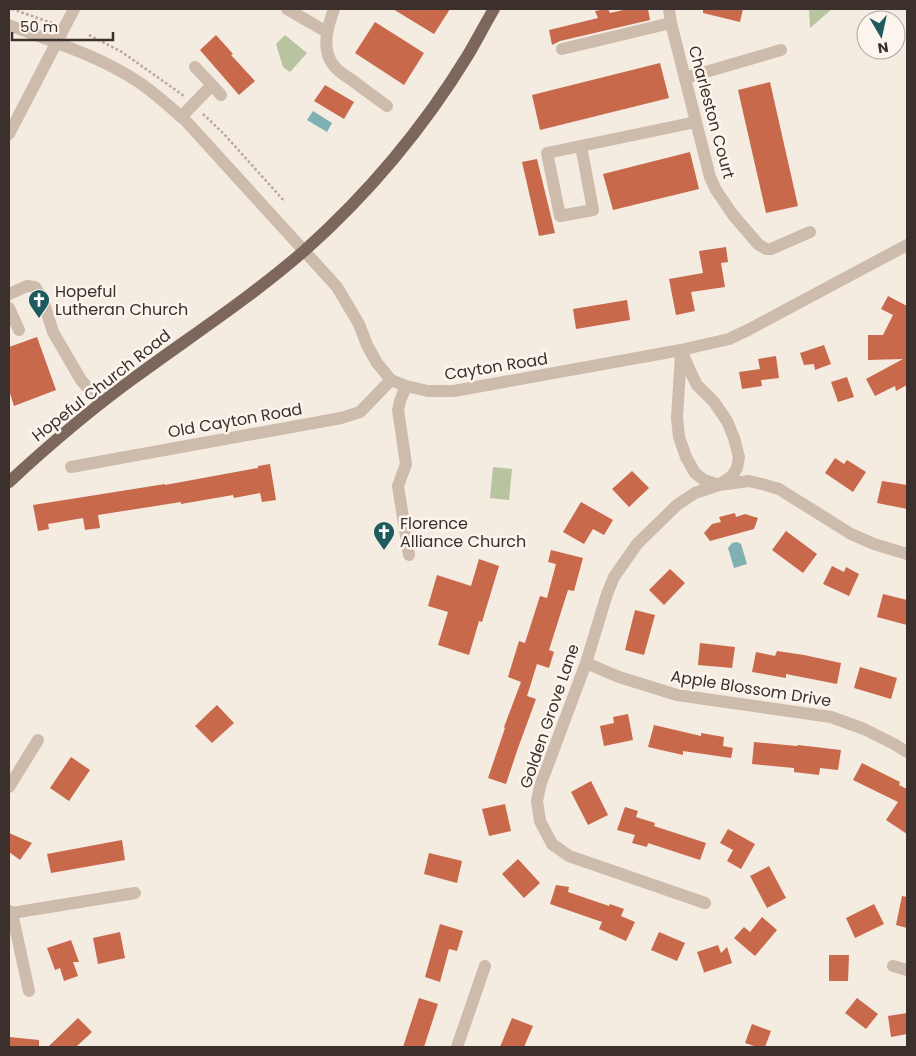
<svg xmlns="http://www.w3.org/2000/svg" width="916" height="1056" font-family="Poppins,sans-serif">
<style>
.green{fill:#b8c4a0}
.water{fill:#7fb0b2}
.building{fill:#c8694b}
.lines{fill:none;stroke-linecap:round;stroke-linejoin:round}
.path{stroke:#b9a596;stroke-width:2.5;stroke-dasharray:2.5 2.5;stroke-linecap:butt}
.minor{stroke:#cdbbac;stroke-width:12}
.major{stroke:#7d675c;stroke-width:12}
.labels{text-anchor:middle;stroke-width:5;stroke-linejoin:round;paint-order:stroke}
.street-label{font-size:16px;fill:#3b302b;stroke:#fbf5ee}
.poi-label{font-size:16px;fill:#3b302b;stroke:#fbf5ee;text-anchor:start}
</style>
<rect width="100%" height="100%" fill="#f4ebe1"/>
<g class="green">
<polygon points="809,9 832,9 810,28"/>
<polygon points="285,35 307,53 290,72 283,67 276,44"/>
<polygon points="493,467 512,469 509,500 490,498"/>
</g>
<g class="water">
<polygon points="313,111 332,123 327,132 307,120"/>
<polygon points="737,542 741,544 747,564 734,568 728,548 732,543"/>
</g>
<g class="building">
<polygon points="393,9 450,9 434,34"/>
<polygon points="606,9 608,9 610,13 628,9 648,9 650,20 560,41 552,45 549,30 598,18 595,11"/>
<polygon points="703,9 743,9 740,22 703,13"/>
<polygon points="375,22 424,53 404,85 355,53"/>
<polygon points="216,35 233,54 231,55 255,81 239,95 200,50"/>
<polygon points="660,63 669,98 540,130 532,95"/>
<polygon points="770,82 798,206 766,213 738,90"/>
<polygon points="325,85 354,102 344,119 314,101"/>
<polygon points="690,152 699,189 613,210 603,174"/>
<polygon points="537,159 555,233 539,236 522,162"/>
<polygon points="726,247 728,262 721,263 725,287 691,292 695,311 676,315 669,279 703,273 699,251"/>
<polygon points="888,296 907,306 907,385 896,391 895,386 875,396 866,379 903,359 868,360 868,335 883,335 893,315 881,309"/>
<polygon points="627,300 630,320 576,329 573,309"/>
<polygon points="37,337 56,390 14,406 9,390 9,347"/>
<polygon points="824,345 831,364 815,370 814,364 804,365 800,353"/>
<polygon points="776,356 779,378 761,380 762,386 742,389 739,372 760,369 758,359"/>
<polygon points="847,377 854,397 838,402 831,382"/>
<polygon points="835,458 844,464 847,460 866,472 853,492 825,473"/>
<polygon points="270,464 276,500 262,502 260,493 234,498 233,495 181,504 181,502 98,515 100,528 85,530 83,518 48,524 49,529 38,531 33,505 165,484 165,485 258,468 258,466"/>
<polygon points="632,471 649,488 629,507 612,489"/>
<polygon points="882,481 907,485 907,509 877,503"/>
<polygon points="581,502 613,520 604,535 593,529 584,544 563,532"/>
<polygon points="735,513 736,517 745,514 758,518 754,529 710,541 704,533 712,524 721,522 719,517"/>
<polygon points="786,531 817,554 803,573 772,550"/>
<polygon points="551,550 583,558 574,591 568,590 549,650 554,652 549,668 537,664 527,696 536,699 518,748 506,784 488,778 505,728 504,727 521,682 508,677 519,641 525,643 540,596 547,598 556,564 548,562"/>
<polygon points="479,559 499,566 482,622 479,621 469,655 438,645 448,612 428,606 437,575 471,586"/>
<polygon points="832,566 844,572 846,567 859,574 849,596 823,584"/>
<polygon points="670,569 685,583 664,605 649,590"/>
<polygon points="883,594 907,600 907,625 877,617"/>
<polygon points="635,610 655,615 644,655 625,650"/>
<polygon points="700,643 735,647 732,668 698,665"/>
<polygon points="777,651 804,655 841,663 837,684 786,674 786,678 752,672 756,652 775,656"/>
<polygon points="860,667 897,678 891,699 854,688"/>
<polygon points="217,705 234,723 212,743 195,726"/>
<polygon points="628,714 633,740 604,746 600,726 614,723 613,717"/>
<polygon points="654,725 701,736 701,733 724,737 723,746 733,748 731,758 683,751 683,755 648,747"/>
<polygon points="754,742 797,746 798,745 841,750 838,770 820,768 819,775 794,772 794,768 752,764"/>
<polygon points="71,757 90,770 69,801 50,788"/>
<polygon points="862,763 900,782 899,785 907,789 907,834 886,820 898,802 853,780"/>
<polygon points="591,781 608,815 588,825 571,792"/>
<polygon points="505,804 511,831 489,836 482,809"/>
<polygon points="625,807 638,811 636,817 655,823 654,826 706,843 700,860 648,843 647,847 632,843 635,835 617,830"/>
<polygon points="728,829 755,844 741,869 727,861 733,850 720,843"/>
<polygon points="9,833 32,843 20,860 9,852"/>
<polygon points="122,840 125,860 51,873 47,854"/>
<polygon points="429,853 462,861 457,883 424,874"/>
<polygon points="518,859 540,883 524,898 502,874"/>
<polygon points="769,866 786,898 767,908 750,876"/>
<polygon points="556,885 569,887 568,892 609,906 610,904 624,909 621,916 635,922 626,941 599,929 602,922 550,904"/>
<polygon points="902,896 907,897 907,928 896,925"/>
<polygon points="874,904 884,924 855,938 846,918"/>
<polygon points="762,917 777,930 755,956 734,938 744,927 750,932"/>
<polygon points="440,924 463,931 457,951 449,949 440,982 425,977"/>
<polygon points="120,932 125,958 98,964 93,938"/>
<polygon points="659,932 685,943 677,961 651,950"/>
<polygon points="71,940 79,962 73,962 78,976 64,981 60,968 55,970 47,948"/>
<polygon points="718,945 721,953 727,947 732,963 703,973 704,972 697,952"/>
<polygon points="829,955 849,955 848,981 829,981"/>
<polygon points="419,998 438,1004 424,1047 403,1047"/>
<polygon points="857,998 878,1014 866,1029 845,1013"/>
<polygon points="907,1013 907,1034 891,1037 888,1016"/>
<polygon points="78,1018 92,1032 76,1047 48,1047"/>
<polygon points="512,1018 533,1026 524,1047 500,1047"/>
<polygon points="752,1024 771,1031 765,1047 757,1047 745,1043"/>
<polygon points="9,1037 39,1040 39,1047 9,1047"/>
</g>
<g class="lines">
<g class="path">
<polyline points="12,9 52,23"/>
<polyline points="89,35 122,52 184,96"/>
<polyline points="203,114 224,134 285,202"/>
</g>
<g class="minor">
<polyline points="287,9 327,32"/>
<path d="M334,9c-7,19 -14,43 2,59 4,5 10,8 16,12 11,9 23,17 35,26"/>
<polyline points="669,9 671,23 710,177 716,190 733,215 758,244 766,249 771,249 810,232"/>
<path d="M9,25c44,17 91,31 131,58 16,11 30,24 45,37l152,167 22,37 8,21 10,18 14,17 15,6 22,5h26l227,-41 48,-11 19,-9 159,-85"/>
<polyline points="562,49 671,23"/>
<polyline points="195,67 212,85"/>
<polyline points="685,78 781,50"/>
<polyline points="181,117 212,85 221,95"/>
<polyline points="9,134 74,9"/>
<polyline points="581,146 593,210 560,216 547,153 696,122"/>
<polyline points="9,294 27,286 35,287 43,300 53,332 81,380 101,403"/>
<polyline points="9,308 19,330"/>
<polyline points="681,350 692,375 697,385 714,402 727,421 734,438 739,457 737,468 732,476 719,485 695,493 677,505 637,544 614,577 607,594 586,663 540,786 537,801 540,821 552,844 569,856 705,903"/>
<polyline points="681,353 677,418 679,437 686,457 695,473 704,480 719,485 749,481 762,484 779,489 851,534 874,544 907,554"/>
<polyline points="406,386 400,401 398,410 406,464 398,486 409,555"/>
<polyline points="71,467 341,418 360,412 391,380"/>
<polyline points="586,663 619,677 677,695 831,717 864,729 894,744 907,752"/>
<polyline points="9,787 38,740"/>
<polyline points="9,911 12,913 135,893"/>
<polyline points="12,913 29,991"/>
<polyline points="893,966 907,970"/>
<polyline points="457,1047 485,966"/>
</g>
<path class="major" d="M9,482c40,-37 81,-72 125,-104 57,-42 116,-80 170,-127 63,-56 120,-124 164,-196 9,-15 17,-31 26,-46"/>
</g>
<defs>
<g id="church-pin" transform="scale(1.125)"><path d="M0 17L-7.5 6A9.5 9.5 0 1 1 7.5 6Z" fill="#1f5a5e" stroke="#fbf5ee"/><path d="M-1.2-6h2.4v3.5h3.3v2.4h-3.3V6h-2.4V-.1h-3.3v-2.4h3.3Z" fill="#fff"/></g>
</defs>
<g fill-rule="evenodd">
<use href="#church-pin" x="39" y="300"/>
<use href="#church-pin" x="384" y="532"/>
</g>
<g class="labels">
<g class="street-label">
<text transform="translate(712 112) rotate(75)" y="6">Charleston Court</text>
<text transform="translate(496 366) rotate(-9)" y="6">Cayton Road</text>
<text transform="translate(101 385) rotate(-38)" y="6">Hopeful Church Road</text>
<text transform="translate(235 420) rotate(-10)" y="6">Old Cayton Road</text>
<text transform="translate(751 688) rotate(9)" y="6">Apple Blossom Drive</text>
<text transform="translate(549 716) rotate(-71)" y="6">Golden Grove Lane</text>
</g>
<g class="poi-label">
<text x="55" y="297">Hopeful<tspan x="55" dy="18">Lutheran Church</tspan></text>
<text x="400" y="529">Florence<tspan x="400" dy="18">Alliance Church</tspan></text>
</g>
</g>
<rect width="916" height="1056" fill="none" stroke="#3b302b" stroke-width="20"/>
<g transform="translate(881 35) rotate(171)"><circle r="24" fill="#fbf5ee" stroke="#aea6a0"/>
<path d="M0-4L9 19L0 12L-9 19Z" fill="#1f5a5e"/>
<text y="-8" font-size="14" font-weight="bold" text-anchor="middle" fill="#3b302b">N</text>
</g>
<path d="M12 32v8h101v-8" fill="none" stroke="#3b302b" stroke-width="2.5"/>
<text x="20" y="32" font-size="15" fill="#3b302b" stroke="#fbf5ee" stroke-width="4" paint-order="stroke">50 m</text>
</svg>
